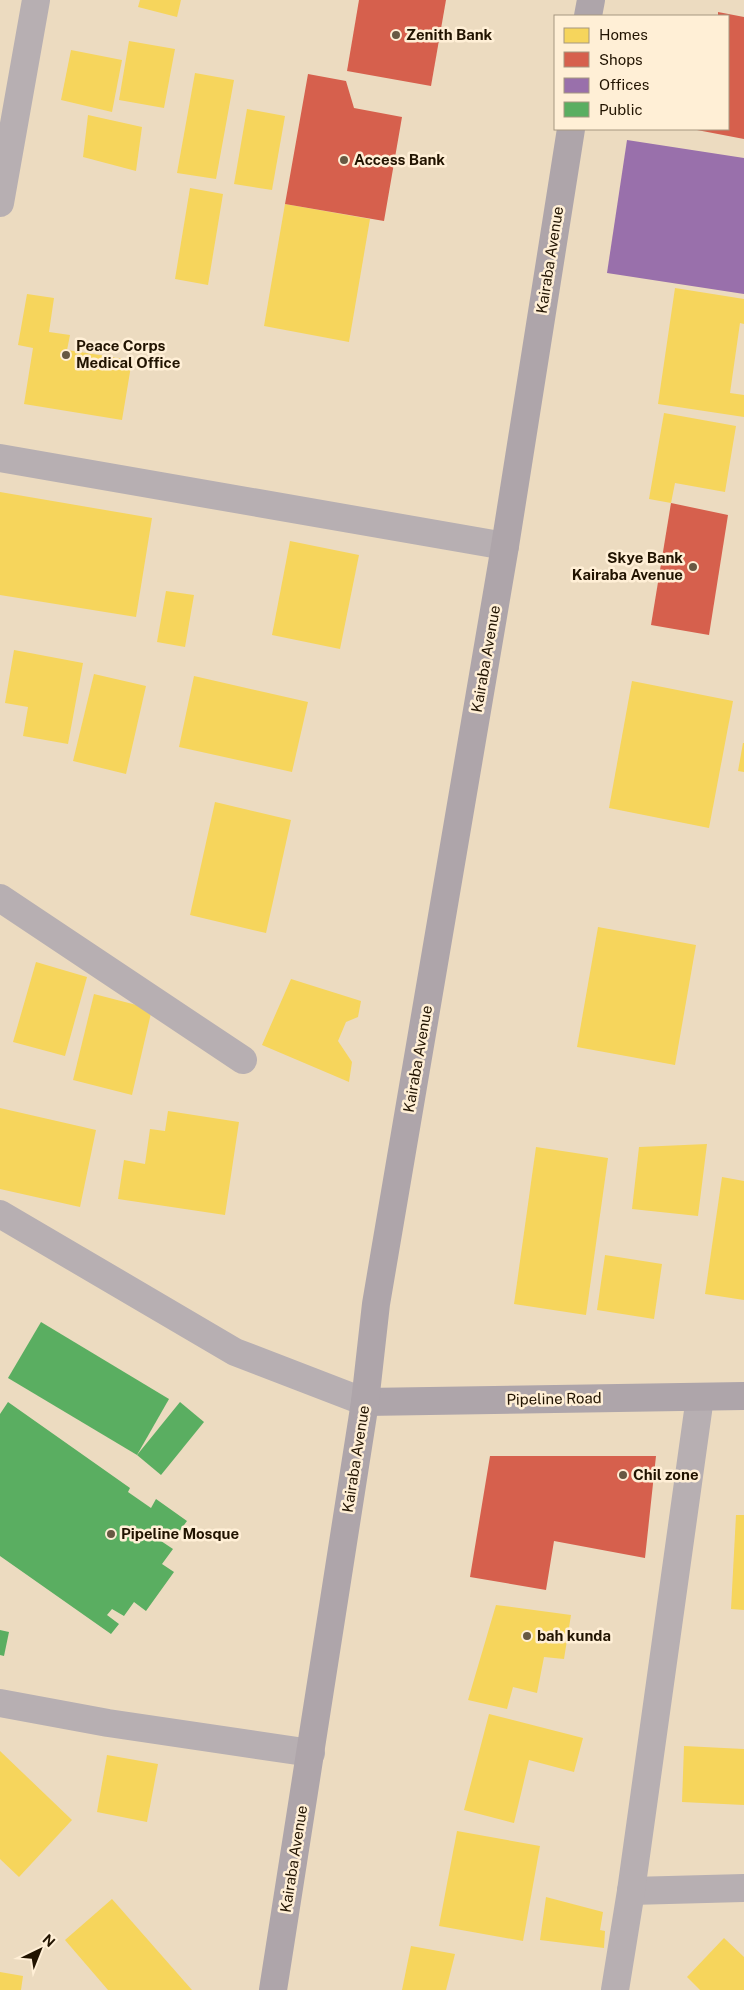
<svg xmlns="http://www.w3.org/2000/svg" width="744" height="1990" font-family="'Public Sans',sans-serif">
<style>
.homes{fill:#f6d55c}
.shops{fill:#d6604d}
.offices{fill:#9970ab}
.public{fill:#5aae61}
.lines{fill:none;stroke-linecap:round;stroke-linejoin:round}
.street{stroke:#b7afb2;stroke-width:28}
.secondary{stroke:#aea5aa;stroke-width:28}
.poi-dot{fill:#685943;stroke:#ffefd6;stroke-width:2}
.labels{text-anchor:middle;stroke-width:5;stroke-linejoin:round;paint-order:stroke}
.poi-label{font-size:15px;font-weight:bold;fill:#211300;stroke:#ffefd6;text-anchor:start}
.street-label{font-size:15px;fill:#211300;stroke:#ffefd6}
</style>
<rect width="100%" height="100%" fill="#ecdbc0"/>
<g class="homes">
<polygon points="140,0 181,0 177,17 138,7"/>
<polygon points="129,41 175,49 164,108 119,100"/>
<polygon points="71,50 122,60 112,112 61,100"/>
<polygon points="195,73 234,80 216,179 177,173"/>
<polygon points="247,109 285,116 272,190 234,184"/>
<polygon points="88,115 142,127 136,171 83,157"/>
<polygon points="190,188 223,194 208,285 175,279"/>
<polygon points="285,204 370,219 349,342 264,326"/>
<polygon points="675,288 744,299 744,324 740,323 730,393 744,395 744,417 658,404"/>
<polygon points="27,294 54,298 49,332 70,335 67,350 132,360 122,420 24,404 33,348 18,345"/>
<polygon points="664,413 736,426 725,492 675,483 671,503 649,499"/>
<polygon points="0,492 152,518 136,617 0,595"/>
<polygon points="290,541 359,555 340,649 272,635"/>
<polygon points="166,591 194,595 185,647 157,642"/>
<polygon points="14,650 83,663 68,744 23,736 28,707 5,703"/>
<polygon points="94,674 146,686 126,774 73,761"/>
<polygon points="194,676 308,702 292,772 179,747"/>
<polygon points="632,681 733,701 709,828 609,808"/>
<polygon points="743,743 744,743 744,772 738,771"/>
<polygon points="215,802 291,820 266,933 190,915"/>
<polygon points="598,927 696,945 675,1065 577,1047"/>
<polygon points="36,962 87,977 65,1056 13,1042"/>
<polygon points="291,979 361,1001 358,1017 346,1022 338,1041 352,1062 349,1082 262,1045"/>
<polygon points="94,994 152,1009 132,1095 73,1080"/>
<polygon points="0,1108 96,1130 80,1207 0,1189"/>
<polygon points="168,1111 239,1122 225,1215 118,1199 124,1160 145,1164 150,1129 165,1131"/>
<polygon points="707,1144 698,1216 632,1209 639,1147"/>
<polygon points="536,1147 608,1158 586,1315 514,1304"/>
<polygon points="722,1177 744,1181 744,1300 705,1294"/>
<polygon points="605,1255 662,1264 654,1319 597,1310"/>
<polygon points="736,1515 744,1515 744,1610 731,1609"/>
<polygon points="496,1605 571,1615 564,1659 544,1657 537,1693 513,1687 507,1709 468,1700"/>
<polygon points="489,1714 583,1738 574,1772 529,1760 514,1823 464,1810"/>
<polygon points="684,1746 744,1749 744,1805 682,1802"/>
<polygon points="0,1751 72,1820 19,1877 0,1859"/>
<polygon points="107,1755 158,1764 147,1822 97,1812"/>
<polygon points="457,1831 540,1846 523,1941 439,1926"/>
<polygon points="546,1897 603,1912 600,1930 605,1931 604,1948 540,1940"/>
<polygon points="112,1899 192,1990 108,1990 65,1940"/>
<polygon points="724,1938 744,1957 744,1990 700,1990 687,1977"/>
<polygon points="411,1946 455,1954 446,1990 402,1990"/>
<polygon points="0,1972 23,1976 21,1990 0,1990"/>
</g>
<g class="shops">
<polygon points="359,0 446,0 431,86 347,71"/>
<polygon points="718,12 744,17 744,139 697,130 697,129 728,129 728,16 718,16"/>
<polygon points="308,74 346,81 354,108 402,117 384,221 285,204"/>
<polygon points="671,503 728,515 709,635 651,625"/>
<polygon points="490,1456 656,1456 645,1558 554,1541 546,1590 470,1577"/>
</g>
<polygon class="offices" points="627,140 744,158 744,294 607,273"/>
<g class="public">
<polygon points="41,1322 169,1399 137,1455 8,1378"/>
<polygon points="8,1402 130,1488 128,1492 151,1508 156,1499 187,1521 173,1540 165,1535 161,1541 173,1549 162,1564 174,1572 146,1611 134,1602 124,1616 112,1609 107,1615 119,1624 111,1634 0,1556 0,1414"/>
<polygon points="180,1402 204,1422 161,1475 137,1455"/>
<polygon points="0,1630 9,1632 4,1656 0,1655"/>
</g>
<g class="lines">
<g class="street">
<polyline points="0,203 36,0"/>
<polyline points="0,458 505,546"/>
<polyline points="0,898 243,1060"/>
<polyline points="0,1214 235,1352 365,1402"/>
<polyline points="0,1703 108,1723 311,1753"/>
<polyline points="631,1891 744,1888"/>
<polyline points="615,1990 631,1891 700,1397"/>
</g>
<g class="secondary">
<polyline points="588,16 591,0"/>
<polyline points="365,1402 744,1396"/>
<polyline points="273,1990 365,1402 376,1304 505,546 571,129"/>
</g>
</g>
<g class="poi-dot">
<circle cx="396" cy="35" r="5"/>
<circle cx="344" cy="160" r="5"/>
<circle cx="66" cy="355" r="5"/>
<circle cx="693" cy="567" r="5"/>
<circle cx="623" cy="1475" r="5"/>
<circle cx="111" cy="1534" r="5"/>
<circle cx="527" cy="1636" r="5"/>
</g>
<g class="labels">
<g class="poi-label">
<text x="406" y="40">Zenith Bank</text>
<text x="354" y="165">Access Bank</text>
<text x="76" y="351">Peace Corps<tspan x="76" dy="17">Medical Office</tspan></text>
<text x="683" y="563" text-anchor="end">Skye Bank<tspan x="683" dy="17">Kairaba Avenue</tspan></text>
<text x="633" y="1480">Chil zone</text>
<text x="121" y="1539">Pipeline Mosque</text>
<text x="537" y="1641">bah kunda</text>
</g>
<g class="street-label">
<text transform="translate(550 260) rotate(-81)" y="5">Kairaba Avenue</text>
<text transform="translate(486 659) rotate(-80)" y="5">Kairaba Avenue</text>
<text transform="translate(418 1059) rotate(-80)" y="5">Kairaba Avenue</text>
<text transform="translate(554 1399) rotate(-1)" y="5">Pipeline Road</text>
<text transform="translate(356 1459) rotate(-81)" y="5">Kairaba Avenue</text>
<text transform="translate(294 1859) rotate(-81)" y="5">Kairaba Avenue</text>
</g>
</g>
<rect x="554" y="15" width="175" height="115" fill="#ffefd6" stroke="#a69780"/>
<rect x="564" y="28" width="25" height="15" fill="#f6d55c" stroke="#a69780"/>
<text x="599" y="40" font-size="15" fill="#211300">Homes</text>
<rect x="564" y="52" width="25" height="15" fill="#d6604d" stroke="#a69780"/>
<text x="599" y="65" font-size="15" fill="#211300">Shops</text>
<rect x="564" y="78" width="25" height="15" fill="#9970ab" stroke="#a69780"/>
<text x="599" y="90" font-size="15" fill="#211300">Offices</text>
<rect x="564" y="102" width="25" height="15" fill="#5aae61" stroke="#a69780"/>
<text x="599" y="115" font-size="15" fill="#211300">Public</text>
<g transform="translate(40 1950) rotate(43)" stroke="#ffefd6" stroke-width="4" paint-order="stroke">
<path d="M0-4L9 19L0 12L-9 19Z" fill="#211300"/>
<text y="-8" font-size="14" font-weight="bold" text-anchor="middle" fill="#211300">N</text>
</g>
</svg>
